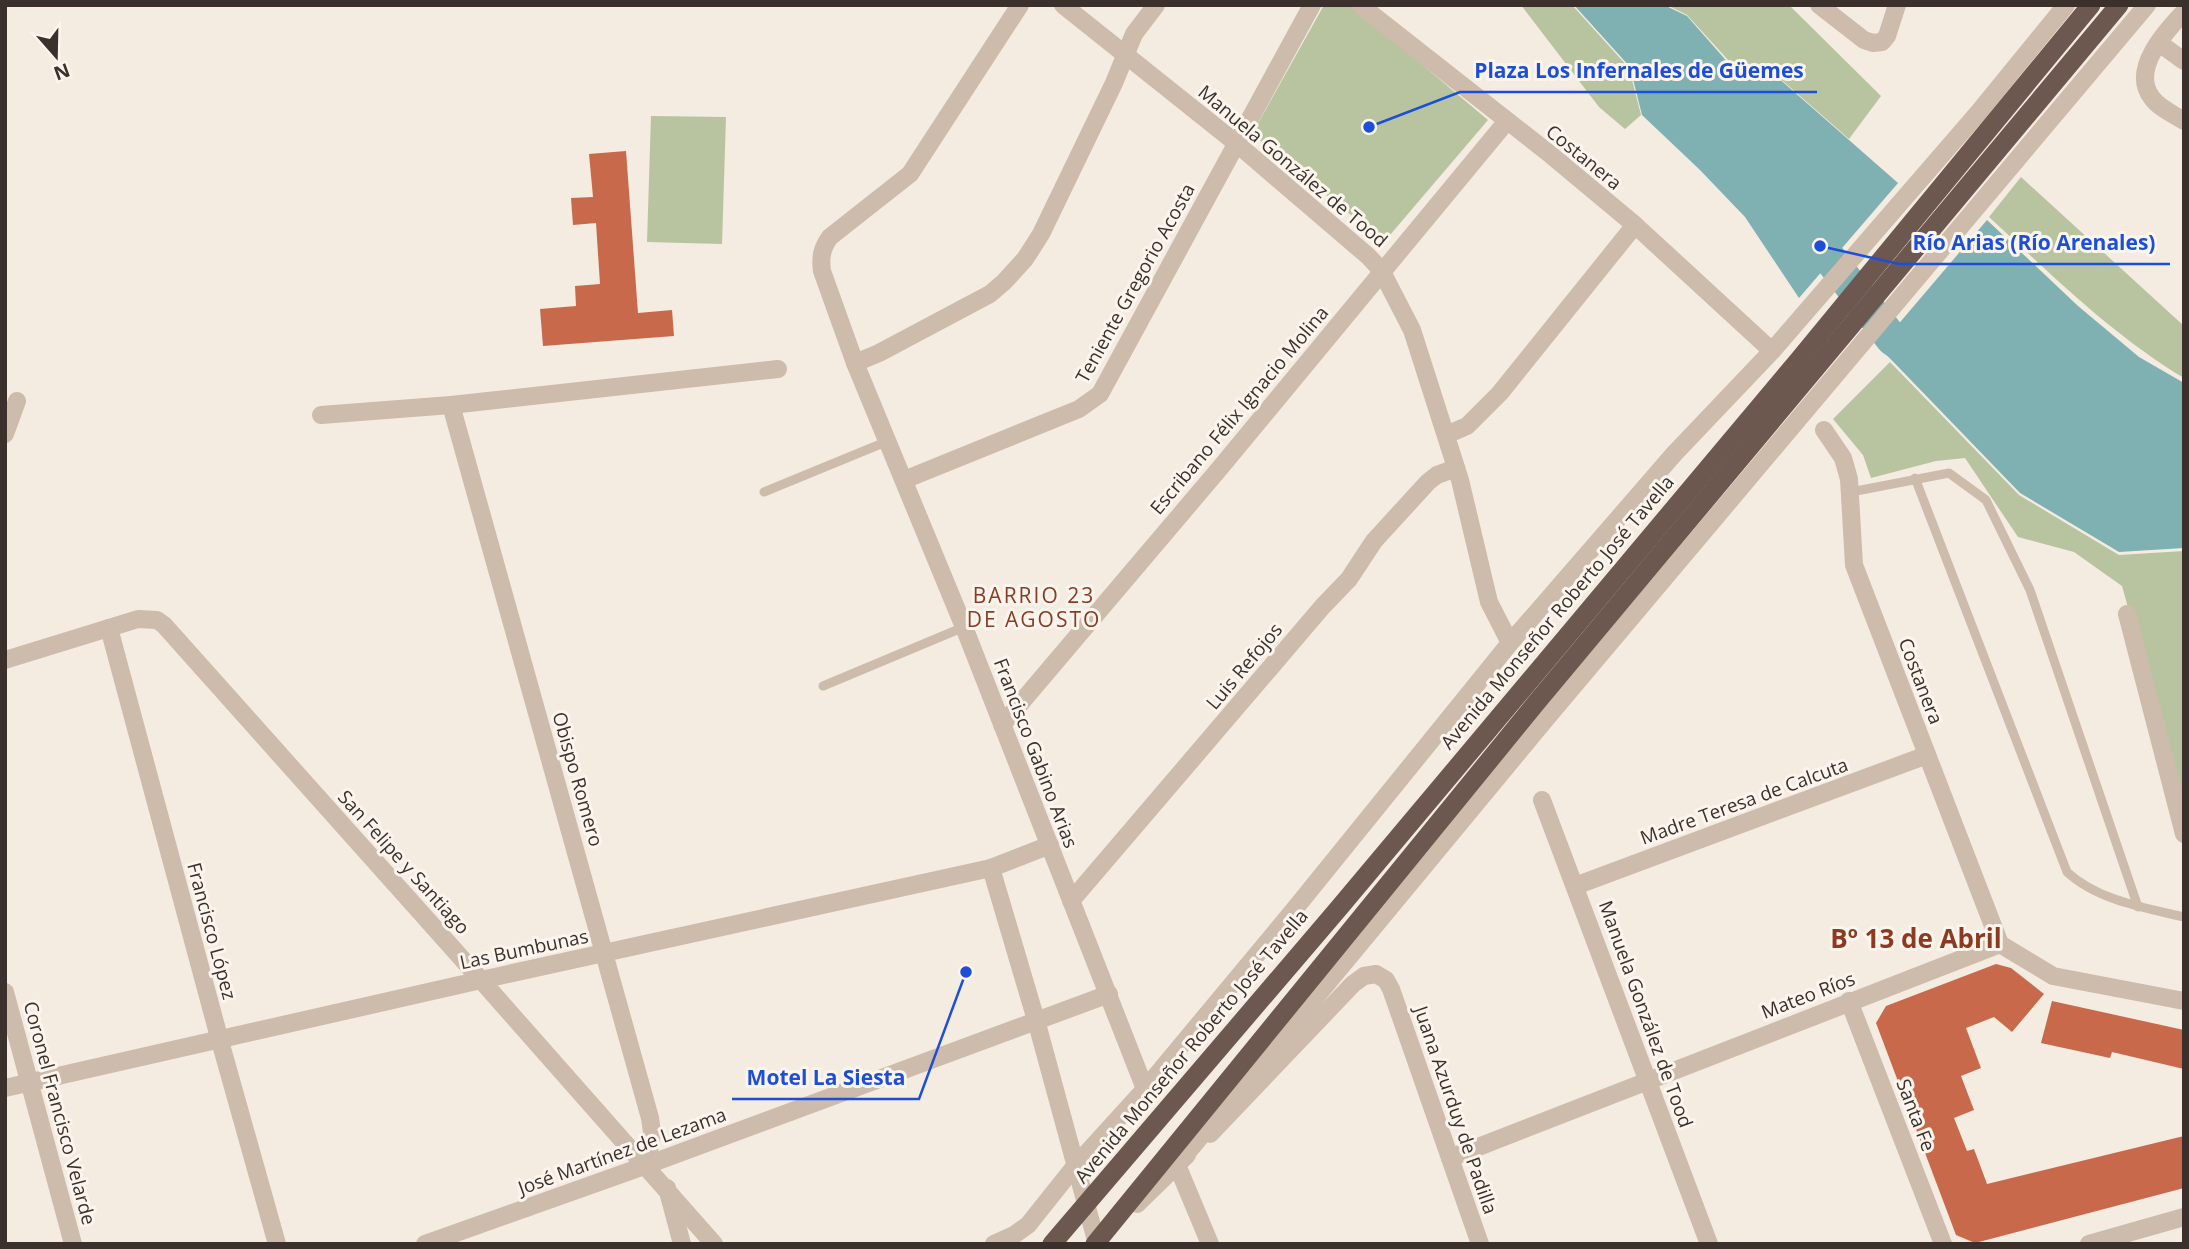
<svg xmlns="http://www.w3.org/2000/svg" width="2189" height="1249" font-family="'Open Sans',sans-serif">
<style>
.green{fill:#b8c4a0}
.water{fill:#7fb0b2}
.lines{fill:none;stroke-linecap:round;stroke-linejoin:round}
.river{stroke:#7fb0b2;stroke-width:33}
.building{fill:#c8694b}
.service{stroke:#cdbbac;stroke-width:9}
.minor{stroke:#cdbbac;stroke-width:18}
.tertiary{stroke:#cdbbac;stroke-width:18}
.trunk{stroke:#6c584f;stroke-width:19}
.labels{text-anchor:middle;stroke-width:6;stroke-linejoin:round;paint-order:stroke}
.street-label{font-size:19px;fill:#3b302b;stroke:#fbf5ee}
.neighbourhood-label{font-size:21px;letter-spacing:2px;fill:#8c3b22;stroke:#fbf5ee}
.district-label{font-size:26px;font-weight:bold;fill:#8c3b22;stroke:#fbf5ee}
.leader{fill:none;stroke:#1d4ed8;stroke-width:2.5}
.callout-dot{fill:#1d4ed8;stroke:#fbf5ee;stroke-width:2.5}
.callout-label{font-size:21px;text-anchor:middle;font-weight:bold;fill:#1d4ed8;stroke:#fbf5ee;stroke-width:6;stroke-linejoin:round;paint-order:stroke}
</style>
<rect width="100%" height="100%" fill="#f4ebe1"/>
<g class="green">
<polygon points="1324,5 1351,5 1488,120 1384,242 1252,134"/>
<polygon points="1521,5 1572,5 1629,68 1641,115 1625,129 1599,107"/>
<polygon points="1667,5 1789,5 1881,96 1849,139 1768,68 1739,72 1687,15"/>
<polygon points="651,116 726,117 722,244 647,242"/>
<path d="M2021,177l163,149v52c-73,-44 -133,-104 -195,-161z"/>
<polygon points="1890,362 2019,495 2119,555 2184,551 2184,808 2122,586 2074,552 2018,537 1965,458 1936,461 1871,478 1863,455 1833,419"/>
</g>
<g class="water">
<polygon points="1574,5 1664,5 1687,16 1738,74 1768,69 1898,183 1799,298 1745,217 1700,170 1642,115 1630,67"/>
<polygon points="1987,220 2078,306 2139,357 2184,383 2184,548 2119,552 2020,493 1879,347"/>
</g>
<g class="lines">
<polyline class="river" points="1803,227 1820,246 1892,339 1926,363"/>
</g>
<g class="building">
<polygon points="626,151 638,313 672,310 674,336 543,346 540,309 576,306 575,286 600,284 596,223 573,225 571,198 593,197 589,154"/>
<polygon points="1996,964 2011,968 2044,994 2012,1032 1994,1017 1966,1028 1981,1068 1961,1076 1974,1110 1954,1118 1967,1151 1974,1149 1987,1184 2184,1136 2184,1188 1975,1243 1956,1235 1876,1023 1886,1006"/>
<polygon points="2052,1001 2184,1030 2184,1069 2112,1052 2110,1058 2041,1043"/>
</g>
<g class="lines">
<g class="service">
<path d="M1915,478l152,394c30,28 78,36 117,45"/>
<polyline points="764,492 888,441"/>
<polyline points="1851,492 1949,473 1986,500 2030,590 2138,907"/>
<polyline points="823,686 964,627"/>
</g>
<g class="minor">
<path d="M1020,5l-110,169 -80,63c-8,11 -10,20 -8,34l33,92 109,264 181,462"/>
<polyline points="1063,5 1236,143 1368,256 1381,270 1412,330 1460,480 1489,602 1510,643"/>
<polyline points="1360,5 1551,155 1635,225 1772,351"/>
<polyline points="1819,5 1864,40 1873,43 1882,42 1887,36 1897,5"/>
<path d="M2184,12c-19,20 -54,58 -32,86 7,10 21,16 32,23"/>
<polyline points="2159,43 2184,61"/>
<polyline points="855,363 879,353 990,294 1004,282 1025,259 1041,234 1114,83 1134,34 1156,5"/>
<polyline points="451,405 650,1118 652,1132 647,1165"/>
<polyline points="321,415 451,405 778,369"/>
<polyline points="1824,430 1843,458 1849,479 1854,565 2000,944"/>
<polyline points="5,434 17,401"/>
<polyline points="1446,435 1467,426 1500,393 1635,225"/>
<polyline points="904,480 1079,409 1100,394 1312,5"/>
<polyline points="2127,614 2184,834"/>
<polyline points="109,628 220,1041 277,1244"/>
<polyline points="5,660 138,619 157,620 164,625 481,980"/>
<polyline points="1002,725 1220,468 1507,121"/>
<polyline points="1542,800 1709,1244"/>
<polyline points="991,868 1050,845"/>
<polyline points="1575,886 1927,755"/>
<polyline points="1071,901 1323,606 1349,579 1374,541 1428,482 1437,475 1456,468"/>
<polyline points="2000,944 2053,976 2184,1001"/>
<polyline points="5,992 73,1244"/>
<polyline points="1849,1001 1943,1244"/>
<polyline points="1210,1134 1353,984 1364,976 1376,974 1386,980 1391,989 1480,1244"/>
<polyline points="1187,1155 1177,1165 1210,1244"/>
<polyline points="1450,1158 2000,944"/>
<polyline points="667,1188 682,1244"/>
<polyline points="425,1244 647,1165 1109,994"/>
<polyline points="2089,1244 2184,1217"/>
</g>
<g class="tertiary">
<polyline points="481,980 714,1244"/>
<polyline points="5,1088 481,980 991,868 1036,1020 1097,1244"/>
<polyline points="1137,1204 1177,1165 1545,720 2147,5"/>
<polyline points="994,1244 1014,1235 1028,1225 1075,1166 1145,1089 1293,911 1510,643 1674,454 1772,351 1978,113 2066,5"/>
</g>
<g class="trunk">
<polyline points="1052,1244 1339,908 1797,362 2091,5"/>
<polyline points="1095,1244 1536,703 2119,5"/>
</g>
</g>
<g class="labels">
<g class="street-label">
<text transform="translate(1584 157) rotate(39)" y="7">Costanera</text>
<text transform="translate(1293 166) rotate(40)" y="7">Manuela González de Tood</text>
<text transform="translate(1135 283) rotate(-61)" y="7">Teniente Gregorio Acosta</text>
<text transform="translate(1239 410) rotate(-50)" y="7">Escribano Félix Ignacio Molina</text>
<text transform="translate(1557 612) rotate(-50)" y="7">Avenida Monseñor Roberto José Tavella</text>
<text transform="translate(1244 666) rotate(-50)" y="7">Luis Refojos</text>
<text transform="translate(1921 681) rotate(69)" y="7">Costanera</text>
<text transform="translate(1036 753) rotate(69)" y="7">Francisco Gabino Arias</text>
<text transform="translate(578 779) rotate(74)" y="7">Obispo Romero</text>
<text transform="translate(1744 801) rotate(-20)" y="7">Madre Teresa de Calcuta</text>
<text transform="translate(404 862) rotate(48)" y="7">San Felipe y Santiago</text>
<text transform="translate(212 931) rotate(75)" y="7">Francisco López</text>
<text transform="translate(524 949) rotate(-12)" y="7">Las Bumbunas</text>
<text transform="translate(1808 995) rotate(-21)" y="7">Mateo Ríos</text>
<text transform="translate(1646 1014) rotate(70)" y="7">Manuela González de Tood</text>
<text transform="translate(1191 1046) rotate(-50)" y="7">Avenida Monseñor Roberto José Tavella</text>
<text transform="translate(1456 1110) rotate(71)" y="7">Juana Azurduy de Padilla</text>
<text transform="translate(60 1113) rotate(75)" y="7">Coronel Francisco Velarde</text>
<text transform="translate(1916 1115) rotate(69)" y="7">Santa Fe</text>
<text transform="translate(622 1151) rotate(-20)" y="7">José Martínez de Lezama</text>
</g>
<g class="neighbourhood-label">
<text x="1034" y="603">BARRIO 23<tspan x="1034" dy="24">DE AGOSTO</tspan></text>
</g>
<g class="district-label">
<text x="1916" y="948">Bº 13 de Abril</text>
</g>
</g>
<path class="leader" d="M1369 127L1460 92H1817M1820 246L1899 264H2170M966 972L919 1099H732"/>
<g class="callout-dot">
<circle cx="1369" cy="127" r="7"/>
<circle cx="1820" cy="246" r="7"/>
<circle cx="966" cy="972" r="7"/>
</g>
<g class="callout-label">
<text x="1639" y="78">Plaza Los Infernales de Güemes</text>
<text x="2034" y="250">Río Arias (Río Arenales)</text>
<text x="826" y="1085">Motel La Siesta</text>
</g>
<rect width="2189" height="1249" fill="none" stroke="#3b302b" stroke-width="14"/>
<g transform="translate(56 56) rotate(160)" stroke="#fbf5ee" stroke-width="5" paint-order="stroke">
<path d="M0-5L12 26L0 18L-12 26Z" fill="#3b302b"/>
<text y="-10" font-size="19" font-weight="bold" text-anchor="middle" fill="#3b302b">N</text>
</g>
</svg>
